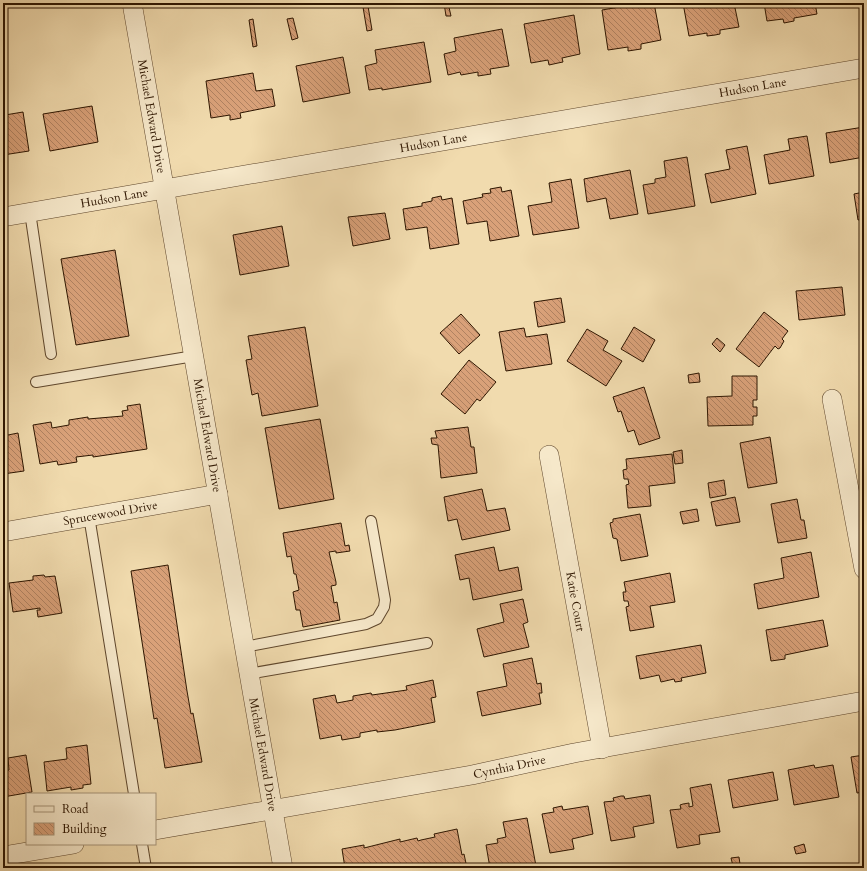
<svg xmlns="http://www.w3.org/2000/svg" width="867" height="871" font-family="Cardo,serif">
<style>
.building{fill:url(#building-back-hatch);stroke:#2d1500}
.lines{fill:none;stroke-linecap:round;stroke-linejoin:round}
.service-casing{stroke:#5e462c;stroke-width:12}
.minor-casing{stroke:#5e462c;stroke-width:20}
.service{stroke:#f6e8ca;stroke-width:10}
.minor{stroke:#f6e8ca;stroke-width:19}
.labels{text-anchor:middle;stroke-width:4;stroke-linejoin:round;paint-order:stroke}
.street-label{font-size:12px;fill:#2d1500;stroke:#f6e8ca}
</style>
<defs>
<pattern id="building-back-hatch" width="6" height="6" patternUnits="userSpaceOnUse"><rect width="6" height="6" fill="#d9a179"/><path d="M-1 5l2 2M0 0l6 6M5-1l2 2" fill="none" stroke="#b08261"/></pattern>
</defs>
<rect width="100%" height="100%" fill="#f1dbae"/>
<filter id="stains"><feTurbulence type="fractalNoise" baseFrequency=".005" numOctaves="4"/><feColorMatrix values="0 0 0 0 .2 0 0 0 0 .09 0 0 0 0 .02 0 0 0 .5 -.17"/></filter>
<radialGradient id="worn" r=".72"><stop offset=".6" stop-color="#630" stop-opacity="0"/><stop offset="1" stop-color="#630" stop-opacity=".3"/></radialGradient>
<g class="building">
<polygon points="444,3 448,3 451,16 446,16"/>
<polygon points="643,3 654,3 661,40 641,44 641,49 628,51 628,47 608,50 602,10"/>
<polygon points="683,3 734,3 739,27 720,30 720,34 715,35 707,36 707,33 689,36"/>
<polygon points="764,3 815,3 817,14 794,18 794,21 784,23 783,19 767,21"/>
<polygon points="857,3 864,3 864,6 857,7"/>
<polygon points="368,6 372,30 367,31 363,7"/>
<polygon points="574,15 580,54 562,58 563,62 558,63 549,65 548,60 531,63 524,24"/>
<polygon points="293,18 298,38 292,40 287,19"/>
<polygon points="253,19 257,46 253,47 249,20"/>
<polygon points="502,29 509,66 490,69 491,74 478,76 478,72 461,75 460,72 448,75 444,54 456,51 454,38"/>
<polygon points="424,42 431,82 382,90 382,88 369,90 365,66 377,63 375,50"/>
<polygon points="343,57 350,93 303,102 296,66"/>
<polygon points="253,73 256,91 272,89 275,106 240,113 241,118 230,120 230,115 211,118 206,81"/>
<polygon points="92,106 98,142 50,151 43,114"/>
<polygon points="23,112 29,151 3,155 3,127 7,127 5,115"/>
<polygon points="864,127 864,157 830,163 826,133"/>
<polygon points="807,136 814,176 769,184 764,155 790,150 788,139"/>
<polygon points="747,146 756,194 711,203 705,174 730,169 726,150"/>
<polygon points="687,157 695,206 648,214 643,185 655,183 655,179 666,177 664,161"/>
<polygon points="630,170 638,214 610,219 606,198 587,202 584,179"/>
<polygon points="571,179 579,228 533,235 528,206 552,202 549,183"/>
<polygon points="501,187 502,192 511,190 519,236 490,241 487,221 467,224 463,201 483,197 482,194 491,193 490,189"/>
<polygon points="864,192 864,219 858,220 854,194"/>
<polygon points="441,196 442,200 452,198 459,244 430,249 427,227 406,230 403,209 422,206 422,203 432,201 432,198"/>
<polygon points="385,213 390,239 353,246 348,217"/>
<polygon points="282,226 289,266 240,275 233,235"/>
<polygon points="115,250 129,336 76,345 61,259"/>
<polygon points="842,287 845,315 799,320 796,291"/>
<polygon points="561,298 565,322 538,327 534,302"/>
<polygon points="764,312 788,331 782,339 784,341 780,348 778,349 775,346 759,367 736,349"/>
<polygon points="461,314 480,335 459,354 440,333"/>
<polygon points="305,327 318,406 262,416 258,393 252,395 246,360 252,359 248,336"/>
<polygon points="634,327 655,340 643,362 621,349"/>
<polygon points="524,328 526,337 547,334 552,364 506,371 499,332"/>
<polygon points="587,329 608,341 603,350 622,361 606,386 567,361"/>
<polygon points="717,338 725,345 720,352 712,344"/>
<polygon points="469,360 496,382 480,401 477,399 465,414 441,394"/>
<polygon points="699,373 700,382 689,383 688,375"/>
<polygon points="732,376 757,376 757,400 753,400 753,407 757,407 757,416 753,416 753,425 708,426 707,397 732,396"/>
<polygon points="644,387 660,438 639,445 634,430 628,432 621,411 618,412 613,397"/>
<polygon points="140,404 147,449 93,457 93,455 76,457 77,462 58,465 57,461 40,464 33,425 51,422 52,428 69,425 69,420 88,417 88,419 123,416 122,411 128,410 127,406"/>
<polygon points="320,419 334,499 279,509 265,428"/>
<polygon points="468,427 471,447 474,447 477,473 441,478 438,445 432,444 431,438 437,438 435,431"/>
<polygon points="18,433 24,471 3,474 3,436"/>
<polygon points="770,437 777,483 748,488 740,443"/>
<polygon points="682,450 683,463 675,464 673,452"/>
<polygon points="672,454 675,483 649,486 651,506 628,508 626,485 629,484 628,479 624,479 623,470 627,469 626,459"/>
<polygon points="724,480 726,495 710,498 708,483"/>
<polygon points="482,489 487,511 505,508 510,530 462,540 457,519 448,521 444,497"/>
<polygon points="735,497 740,522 716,526 711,502"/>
<polygon points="797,499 801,520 804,520 807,538 778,543 771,504"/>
<polygon points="697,509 699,521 683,524 680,512"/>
<polygon points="640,514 648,556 621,561 617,539 613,538 610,523 613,522 613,519"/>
<polygon points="341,523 345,546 349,545 350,551 336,553 336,551 329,552 336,582 336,585 331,586 333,596 334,603 337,602 340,620 303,627 300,610 296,610 293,592 299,590 296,574 294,574 291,556 287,557 283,533"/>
<polygon points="494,547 499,571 518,567 522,590 473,600 469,578 460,580 455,555"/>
<polygon points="811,552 819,597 758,609 754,584 784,578 781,558"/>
<polygon points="168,565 187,691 191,714 193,713 202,762 165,768 157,718 154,719 131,571"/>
<polygon points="670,573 675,602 650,606 654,627 630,631 626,607 629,606 628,601 624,601 623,592 626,592 624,582"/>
<polygon points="44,575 45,577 55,576 62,613 38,617 37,610 40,610 40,608 13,612 9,583 33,580 33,576"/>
<polygon points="523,599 528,622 523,624 529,647 484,657 477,629 504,622 500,604"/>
<polygon points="823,620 828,646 785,655 785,659 771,661 766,630"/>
<polygon points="701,645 706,673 681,678 682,681 675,682 674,679 661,682 659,675 640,679 636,656"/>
<polygon points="532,658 537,684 541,683 542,693 539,693 541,704 482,716 477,692 507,686 503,664"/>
<polygon points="433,680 436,697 431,698 435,722 395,730 377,732 377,730 360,733 360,737 342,740 341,735 320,739 313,699 335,695 337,703 353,700 353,696 371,693 372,695 407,690 406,686"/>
<polygon points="87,745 91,784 83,785 83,788 71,790 71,787 47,791 44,762 67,759 66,748"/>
<polygon points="26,755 32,792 3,797 3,771 9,770 8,758"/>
<polygon points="864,755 864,792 857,793 851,757"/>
<polygon points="814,765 815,768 833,765 839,797 794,805 788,770"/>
<polygon points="773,772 778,800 733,808 728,780"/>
<polygon points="711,784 720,832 699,835 700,844 677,848 670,810 681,809 680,805 683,804 689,803 689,807 693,806 690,788"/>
<polygon points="650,795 654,823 633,827 635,837 611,841 604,802 614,801 613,798 621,796 624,796 625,799"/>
<polygon points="562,806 563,810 588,806 593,834 572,839 574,849 550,853 542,814 554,812 553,808"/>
<polygon points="527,818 536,866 524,868 490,868 486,845 498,843 497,839 506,837 503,822"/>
<polygon points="457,829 462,855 464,854 467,868 345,868 342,849 364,845 364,848 400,839 400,842 417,838 418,841 421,840 435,837 434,834"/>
<polygon points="804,844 806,852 796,854 794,847"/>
<polygon points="739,857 740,864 733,866 731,858"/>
</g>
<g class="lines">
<g class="service-casing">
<g id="service">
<polyline points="30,212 51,354"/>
<polyline points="36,382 194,356"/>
<polyline points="89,516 134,794"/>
<polyline points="244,647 366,624 377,619 384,607 385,600 371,521"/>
<polyline points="248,674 427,643"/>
<polyline points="142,844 146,868"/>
</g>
</g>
<g class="minor-casing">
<g id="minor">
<path id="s1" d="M132,3l151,865"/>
<path id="s2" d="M3,217l861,-149"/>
<polyline points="832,399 864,569"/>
<path id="s3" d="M549,455l53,294"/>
<path id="s4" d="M3,532l215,-38"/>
<path id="s5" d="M155,830l317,-55 102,-22 290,-52"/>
<polyline points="3,856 74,844"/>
</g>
</g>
<use href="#service" class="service"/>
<use href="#minor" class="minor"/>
</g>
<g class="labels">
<g class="street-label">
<text dy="4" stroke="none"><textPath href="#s2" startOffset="761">Hudson Lane</textPath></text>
<text dy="4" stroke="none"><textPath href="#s1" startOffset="115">Michael Edward Drive</textPath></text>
<text dy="4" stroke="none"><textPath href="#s2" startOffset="437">Hudson Lane</textPath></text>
<text dy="4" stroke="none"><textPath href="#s2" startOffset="113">Hudson Lane</textPath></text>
<text dy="4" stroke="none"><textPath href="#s1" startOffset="439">Michael Edward Drive</textPath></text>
<text dy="4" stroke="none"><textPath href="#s4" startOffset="109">Sprucewood Drive</textPath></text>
<text dy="4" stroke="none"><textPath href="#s3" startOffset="149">Katie Court</textPath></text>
<text dy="4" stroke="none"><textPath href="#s1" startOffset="763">Michael Edward Drive</textPath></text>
<text dy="4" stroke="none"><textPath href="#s5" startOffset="360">Cynthia Drive</textPath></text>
</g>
</g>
<rect width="867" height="871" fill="none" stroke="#f1dbae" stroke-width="16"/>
<rect x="4" y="4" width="859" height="863" fill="none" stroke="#2d1500" stroke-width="2"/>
<rect x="8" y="8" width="851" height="855" fill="none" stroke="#2d1500"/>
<rect x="26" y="793" width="130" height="52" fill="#f6e8ca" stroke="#a69479"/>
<rect x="34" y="806" width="20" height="6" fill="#f6e8ca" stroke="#a69479"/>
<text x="62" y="813" font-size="12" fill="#2d1500">Road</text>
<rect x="34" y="823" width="20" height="12" fill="url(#building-back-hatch)" stroke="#a69479"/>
<text x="62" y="833" font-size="12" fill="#2d1500">Building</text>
<rect width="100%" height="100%" filter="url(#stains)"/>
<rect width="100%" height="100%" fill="url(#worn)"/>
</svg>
